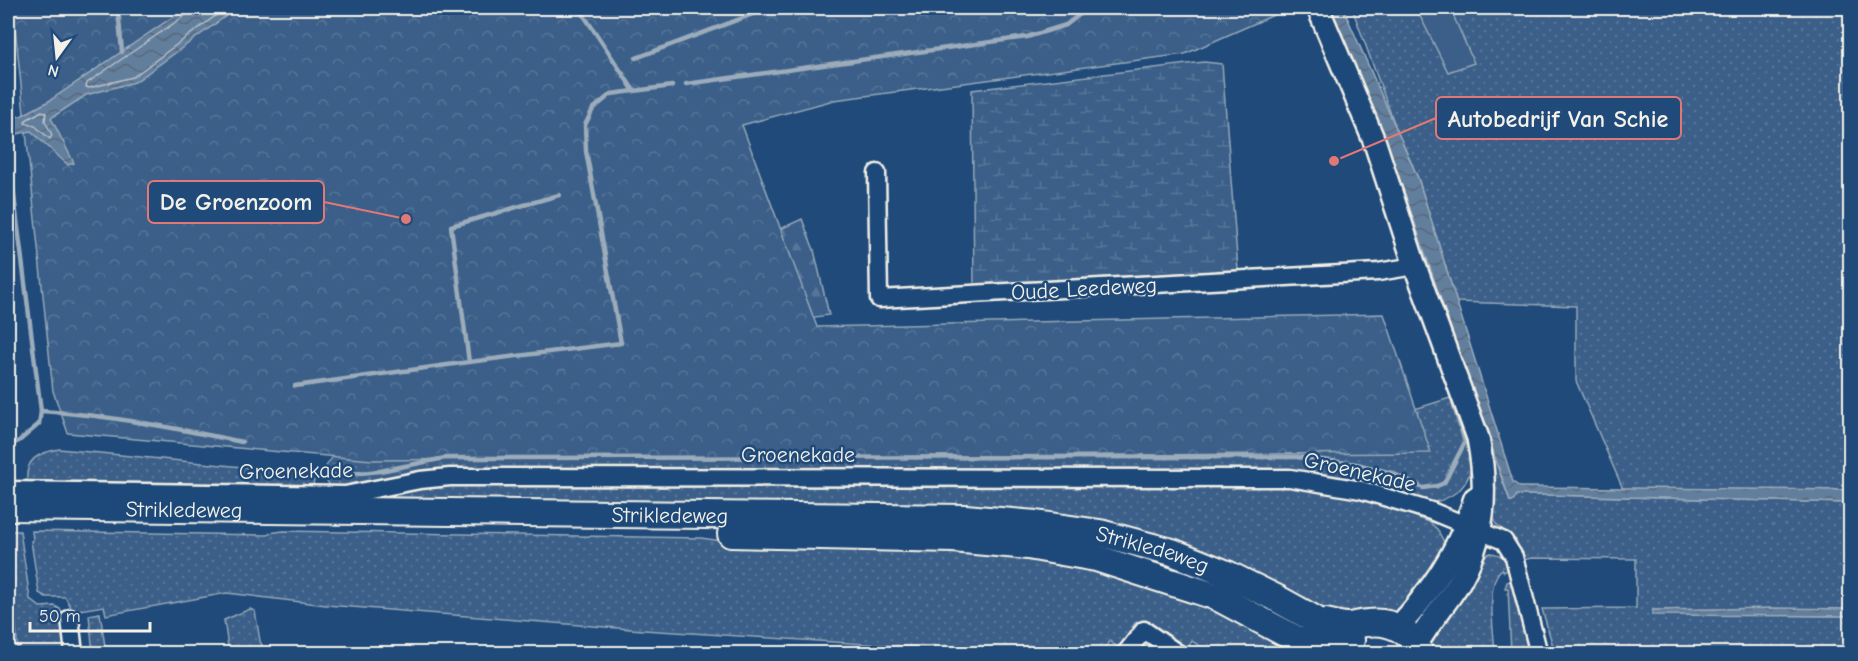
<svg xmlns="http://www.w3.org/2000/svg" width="1858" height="661" font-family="'Comic Neue',sans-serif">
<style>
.grass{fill:url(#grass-dots);stroke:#97a8b8;stroke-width:1.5}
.forest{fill:url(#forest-firs);stroke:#97a8b8;stroke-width:1.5}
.wetland{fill:url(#wetland-marsh);stroke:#97a8b8;stroke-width:1.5}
.park{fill:url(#park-crowns);stroke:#97a8b8;stroke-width:1.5}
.pitch{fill:#3a5f88;stroke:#97a8b8;stroke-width:1.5}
.water{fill:url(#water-waves);stroke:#9cacbb;stroke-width:1.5}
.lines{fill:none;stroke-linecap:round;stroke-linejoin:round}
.shore{stroke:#bac3ca;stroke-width:1.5}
.stream{stroke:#9cacbb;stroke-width:4.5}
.minor-casing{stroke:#f4f1e8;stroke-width:21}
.tertiary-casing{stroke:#f4f1e8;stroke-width:26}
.primary-casing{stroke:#f4f1e8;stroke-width:30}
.minor{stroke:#1f4a7a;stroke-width:16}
.tertiary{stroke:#1f4a7a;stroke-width:21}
.primary{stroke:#1f4a7a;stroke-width:26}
.tram{stroke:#f4f1e8;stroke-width:1.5}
.labels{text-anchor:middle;stroke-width:5;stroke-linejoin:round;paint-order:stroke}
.street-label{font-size:22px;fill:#f4f1e8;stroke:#1f4a7a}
.leader{fill:none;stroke:#e27875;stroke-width:2}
.callout-dot{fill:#e27875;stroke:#1f4a7a;stroke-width:2}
.callout{fill:#1f4a7a;stroke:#e27875;stroke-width:2}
.callout-label{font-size:24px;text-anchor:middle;font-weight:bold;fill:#f4f1e8}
</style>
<defs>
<pattern id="grass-dots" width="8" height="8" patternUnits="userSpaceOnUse" patternTransform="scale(1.5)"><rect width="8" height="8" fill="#3a5f88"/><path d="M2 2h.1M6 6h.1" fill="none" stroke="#577699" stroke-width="1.8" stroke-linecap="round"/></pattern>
<pattern id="forest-firs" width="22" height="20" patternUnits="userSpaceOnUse" patternTransform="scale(1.5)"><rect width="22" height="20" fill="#3a5f88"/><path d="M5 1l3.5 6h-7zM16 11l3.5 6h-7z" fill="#577699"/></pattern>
<pattern id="wetland-marsh" width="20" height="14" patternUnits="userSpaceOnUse" patternTransform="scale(1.5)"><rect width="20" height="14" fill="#3a5f88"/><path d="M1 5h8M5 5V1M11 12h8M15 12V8" fill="none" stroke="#577699"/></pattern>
<pattern id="park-crowns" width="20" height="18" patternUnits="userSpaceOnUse" patternTransform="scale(1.5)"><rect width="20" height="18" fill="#3a5f88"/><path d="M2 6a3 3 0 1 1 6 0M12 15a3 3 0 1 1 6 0" fill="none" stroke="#577699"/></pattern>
<pattern id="water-waves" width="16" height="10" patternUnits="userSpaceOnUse" patternTransform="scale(1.5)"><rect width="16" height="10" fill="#627e9d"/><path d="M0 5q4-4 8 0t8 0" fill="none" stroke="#58687a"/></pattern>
</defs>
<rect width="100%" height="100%" fill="#1f4a7a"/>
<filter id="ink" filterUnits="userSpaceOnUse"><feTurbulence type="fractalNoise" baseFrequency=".0167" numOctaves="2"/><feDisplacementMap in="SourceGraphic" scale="12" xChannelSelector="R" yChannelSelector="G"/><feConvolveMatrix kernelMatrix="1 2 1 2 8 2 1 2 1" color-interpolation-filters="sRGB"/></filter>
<g filter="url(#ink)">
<g class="grass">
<polygon points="1352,8 1850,8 1850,490 1623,489 1576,381 1576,306 1456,302 1418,178 1399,136"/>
<path d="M1450,398l8,2c9,27 26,68 0,91 -8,6 -20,12 -30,11 -21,-3 -54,-17 -76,-23 -15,-5 -33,-5 -50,-7l-846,-1 -123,18c-12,-12 -10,-25 3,-34l1079,-46z"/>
<path d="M59,449l254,25 1,7 -2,6 -285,-5c-2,-23 11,-29 32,-33z"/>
<polygon points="1492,452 1510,501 1513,501 1517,495 1548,495 1850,503 1850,609 1653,610 1652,614 1850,616 1850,653 1555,653 1542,609 1636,608 1636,559 1532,558 1522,560 1516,540 1496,524 1494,518 1495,476 1490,453"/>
<polygon points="452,483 648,486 649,483 993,486 996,483 1278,486 1339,492 1409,514 1429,522 1437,529 1444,542 1445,550 1405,613 1348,620 1053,515 996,508 278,500"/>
<polygon points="8,531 20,531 30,599 40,607 55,606 60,609 64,619 67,653 18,653"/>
<polygon points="32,531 268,535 270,533 283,531 701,538 757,546 1008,554 1120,574 1218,609 1267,633 1299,653 1211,653 1192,641 1186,650 1146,620 1135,623 1119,649 1110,641 1101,653 1023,654 643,630 326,605 227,593 106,615 104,606 73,611 65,597 46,597 39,593 31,541 33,540"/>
<path d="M1490,553c11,1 16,5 20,15l-6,4 -2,-3c-17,13 -8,63 -7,84l-67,1 1,-16 51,-79z"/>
<polygon points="1512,581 1533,653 1511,653 1508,588 1505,588 1507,582"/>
<polygon points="250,609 255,611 260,641 266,653 229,653 224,620"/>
<polygon points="100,613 106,653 93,653 89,615"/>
</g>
<polygon class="forest" points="802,219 814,250 829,315 802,319 776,231"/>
<polygon class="wetland" points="1204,62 1222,64 1238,270 974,285 972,90"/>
<polygon class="park" points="13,8 1274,8 1276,14 1185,54 834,100 742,125 817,327 1384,314 1431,453 372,460 68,433 53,391"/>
<polygon class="pitch" points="1416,8 1450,8 1474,63 1448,72"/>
<g class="water">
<polygon points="186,8 237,8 135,82 86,95 51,118 74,163 68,165 31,131 8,136 8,117 21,116 49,101"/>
<polygon points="1329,8 1343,8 1418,178 1513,482 1520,487 1527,487 1850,490 1850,503 1548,495 1517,495 1513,501 1510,501 1390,151"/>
<polygon points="1775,608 1850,609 1850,616 1652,615 1653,610"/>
</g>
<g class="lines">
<g class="shore">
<polyline points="189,8 186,15 87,83 86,87 89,88 133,77 226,8"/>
<polygon points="42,111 46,113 45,121 52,135 50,139 35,126 25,123 26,120"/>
</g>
<g class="stream">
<polyline points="118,8 122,52"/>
<polyline points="579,8 634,91"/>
<polyline points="636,58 769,8"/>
<polyline points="686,84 1027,37 1066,25 1088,8"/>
<polyline points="8,148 41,411 39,424 19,441 8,446"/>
<polyline points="469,362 621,343 586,151 585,125 593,109 611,94 672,86"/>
<polyline points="295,386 469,362 451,226 559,195"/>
<path d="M41,411c68,4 134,17 201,31"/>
<polyline points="331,476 380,471 445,458 1297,457 1357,464 1392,473 1423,488 1437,486 1444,483 1465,442 1453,403"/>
</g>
<g class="minor-casing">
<g id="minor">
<polyline points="877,173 879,299 1378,272 1415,266"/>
<polyline points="8,490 345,495 420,480 450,477 1290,478 1361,490 1431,511 1504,541 1514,557 1539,654"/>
<polyline points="70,618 74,654"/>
<polyline points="1125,654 1144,630 1179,654"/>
</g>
</g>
<g class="tertiary-casing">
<g id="tertiary">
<path d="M1318,8l57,135 40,123 63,172c10,53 8,101 -21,148 -13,20 -28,37 -40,58"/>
<path d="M1397,627c11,-9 19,-20 27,-31 25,-32 39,-61 51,-98"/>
</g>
</g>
<g class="primary-casing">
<g id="primary">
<path id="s1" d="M8,507l957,11 71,6 64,9 72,19 55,22 49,24 38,21 16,13 21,8"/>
<polyline points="731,534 953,539 1028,546 1096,558 1217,597 1296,639 1311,643 1326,654"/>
<path d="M1326,622c8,2 16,4 24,4 6,-1 12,-3 18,-3 23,-3 45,9 52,31"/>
</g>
</g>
<use href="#minor" class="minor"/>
<use href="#tertiary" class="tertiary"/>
<use href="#primary" class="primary"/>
<polyline class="tram" points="8,616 11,654"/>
</g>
</g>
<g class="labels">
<g class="street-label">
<text transform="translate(1084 288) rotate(-3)" y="8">Oude Leedeweg</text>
<text x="798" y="462">Groenekade</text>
<text transform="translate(296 470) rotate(-1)" y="8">Groenekade</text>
<text transform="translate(1360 471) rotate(13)" y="8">Groenekade</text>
<text dy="8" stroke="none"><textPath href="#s1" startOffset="176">Strikledeweg</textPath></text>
<text dy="8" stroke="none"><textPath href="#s1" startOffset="662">Strikledeweg</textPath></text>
<text dy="8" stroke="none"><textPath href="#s1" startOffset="1148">Strikledeweg</textPath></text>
</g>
</g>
<path class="leader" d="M1334 161L1436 118M406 219L324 202"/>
<g class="callout-dot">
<circle cx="1334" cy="161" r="6"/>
<circle cx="406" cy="219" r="6"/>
</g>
<g class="callout">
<rect x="1436" y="97" width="245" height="42" rx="6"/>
<rect x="148" y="181" width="176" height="42" rx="6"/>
</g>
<g class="callout-label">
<text x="1558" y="127">Autobedrijf Van Schie</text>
<text x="236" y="210">De Groenzoom</text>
</g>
<rect width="1858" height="661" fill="none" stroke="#1f4a7a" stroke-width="30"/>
<rect x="15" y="15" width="1828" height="631" fill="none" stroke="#f4f1e8" stroke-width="2" filter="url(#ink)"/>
<g transform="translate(57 57) rotate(195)" stroke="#1f4a7a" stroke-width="4.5" paint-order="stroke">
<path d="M0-4.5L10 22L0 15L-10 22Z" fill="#f4f1e8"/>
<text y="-9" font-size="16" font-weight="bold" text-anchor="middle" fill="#f4f1e8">N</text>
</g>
<path d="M30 622v9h120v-9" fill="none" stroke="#f4f1e8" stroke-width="3"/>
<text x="39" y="622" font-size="18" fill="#f4f1e8" stroke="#1f4a7a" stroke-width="4.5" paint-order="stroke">50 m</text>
</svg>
